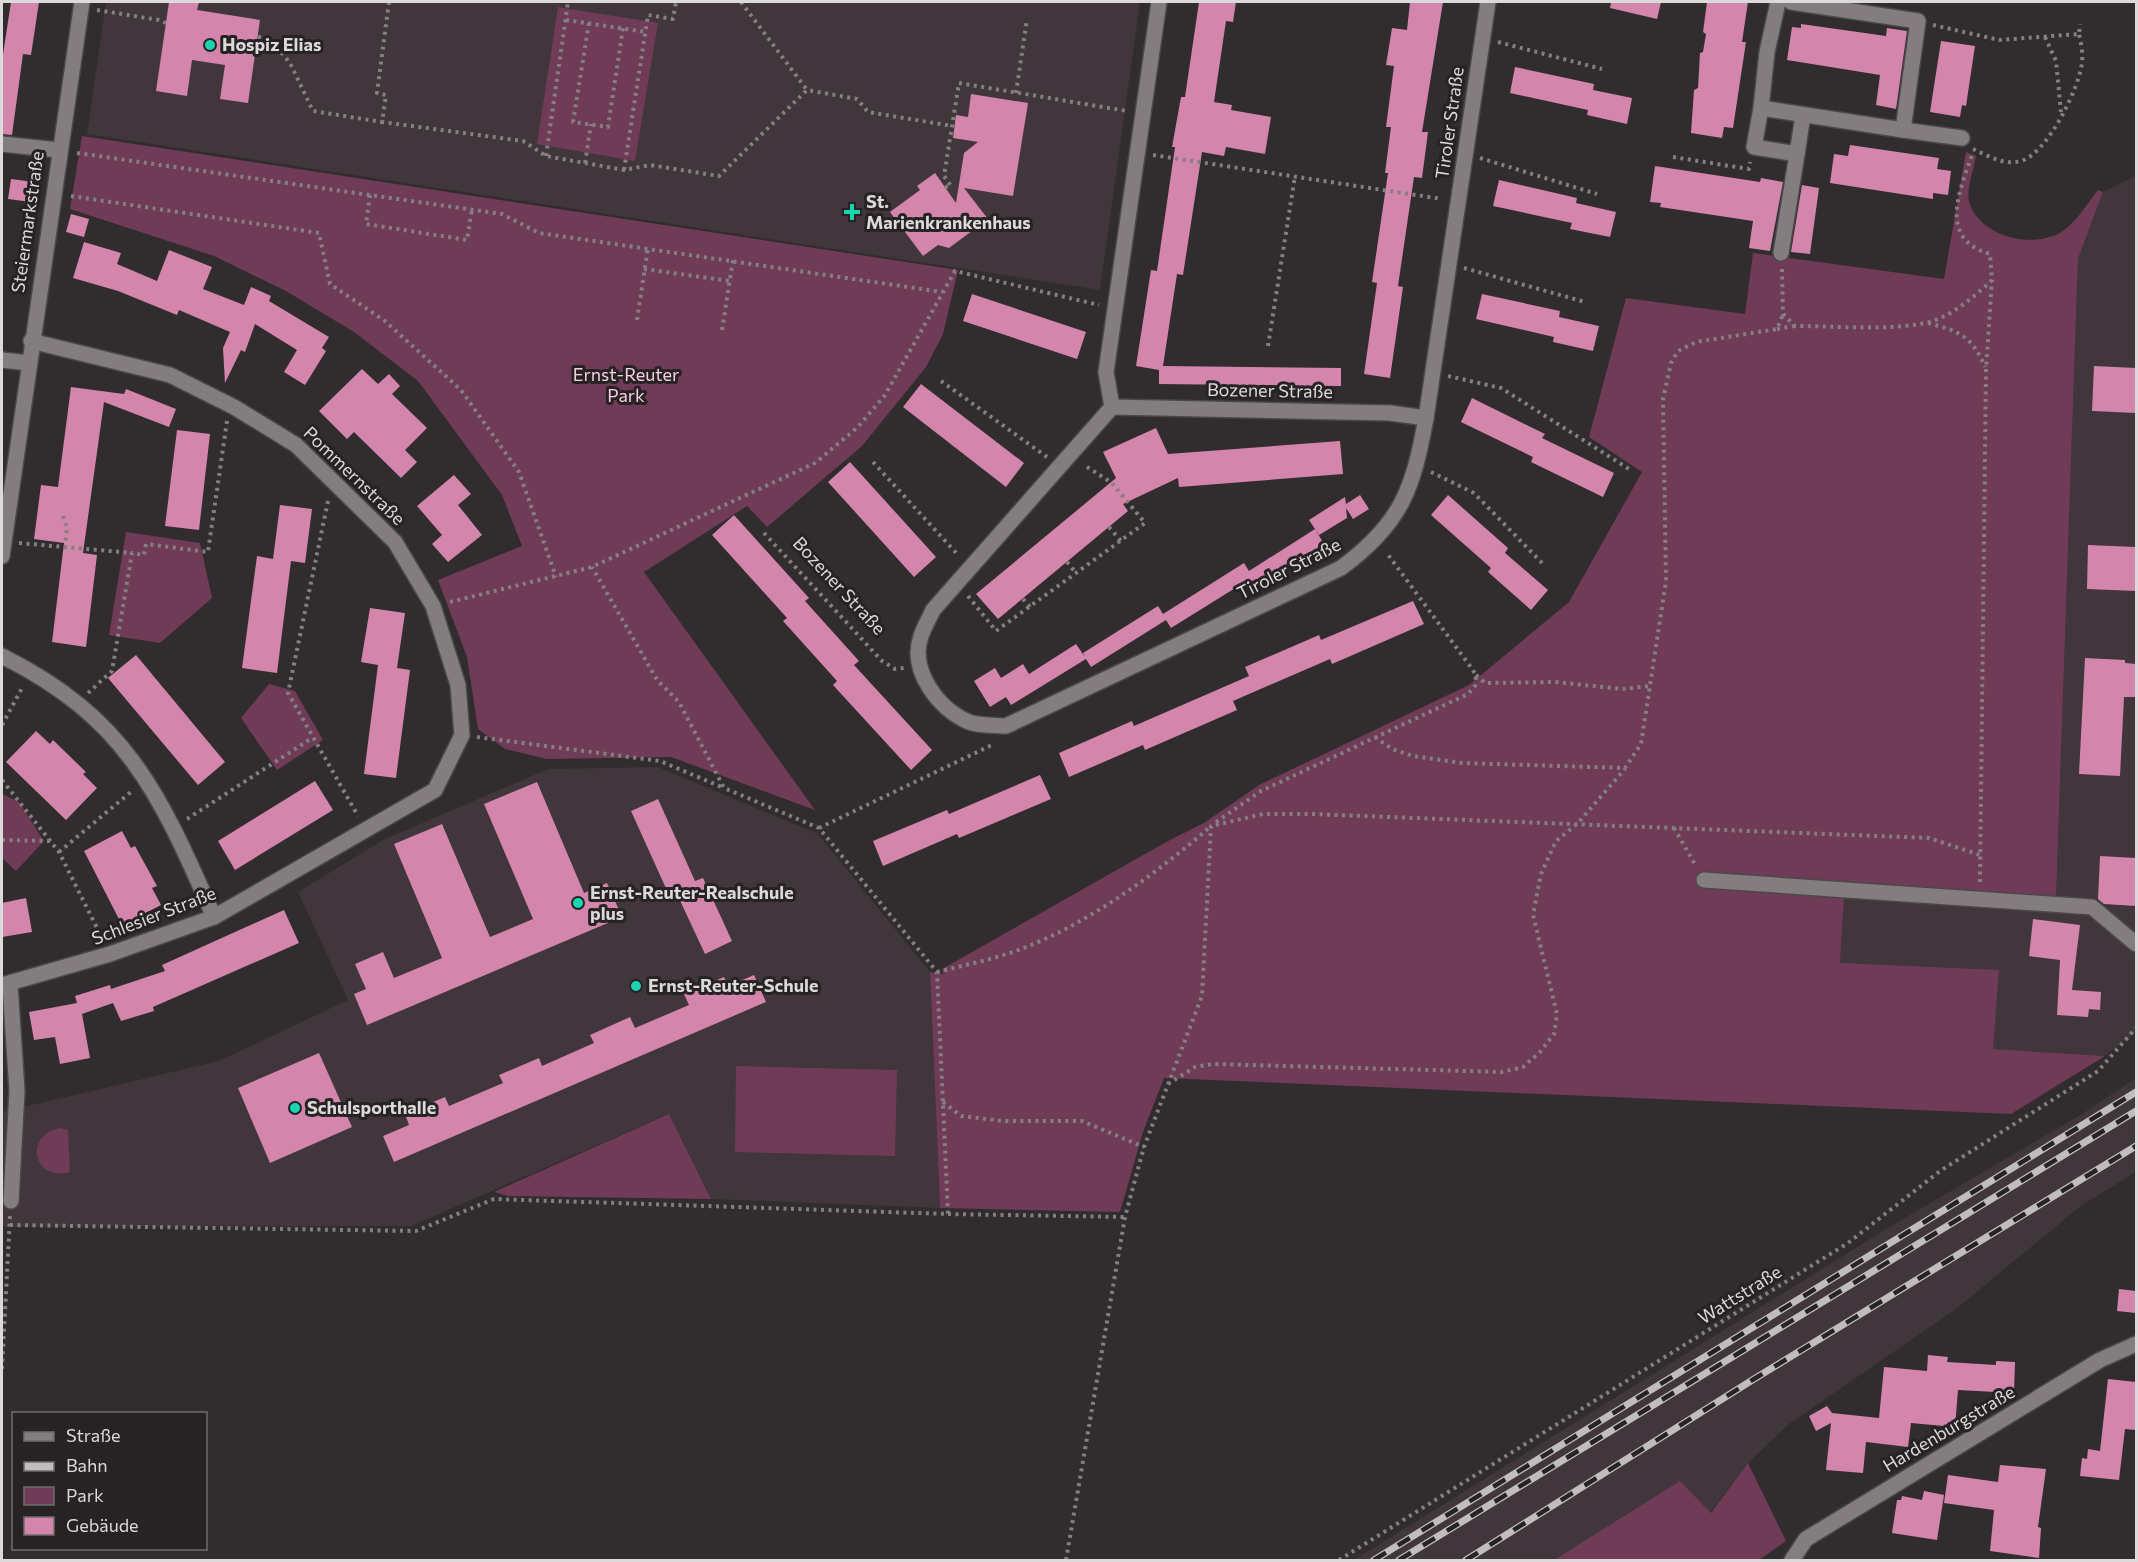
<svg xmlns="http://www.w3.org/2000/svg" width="2138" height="1562" font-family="Commissioner,sans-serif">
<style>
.built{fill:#40363b}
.green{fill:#6f3b56}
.building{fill:#d485ac}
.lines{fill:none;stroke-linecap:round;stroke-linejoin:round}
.minor-casing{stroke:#4c484a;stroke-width:18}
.path{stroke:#848082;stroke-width:4;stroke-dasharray:3 4.5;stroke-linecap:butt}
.minor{stroke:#837d7f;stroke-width:15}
.rail-casing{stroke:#c1bdbe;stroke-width:7}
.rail{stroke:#272325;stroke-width:4.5;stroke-dasharray:14;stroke-linecap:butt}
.poi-dot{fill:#19d5b2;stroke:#272325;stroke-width:2}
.labels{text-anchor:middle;stroke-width:6;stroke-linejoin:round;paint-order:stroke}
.poi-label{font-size:18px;font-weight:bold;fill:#dcd9da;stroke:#272325;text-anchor:start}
.street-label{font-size:18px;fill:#dcd9da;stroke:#272325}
.park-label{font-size:18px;fill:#f9cde1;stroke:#272325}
</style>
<rect width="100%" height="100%" fill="#312c2e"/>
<g class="built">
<polygon points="106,2 1140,2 1100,290 87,134"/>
<polygon points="2136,176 2136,1032 2105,1056 1993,1049 1840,963 1845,883 2056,898 2078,259 2103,192"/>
<polygon points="658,767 818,834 930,972 940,1208 711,1199 669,1114 411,1226 3,1227 2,1251 2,1112 219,1061 348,1000 298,892 383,840 548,769"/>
<polygon points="2136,1078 2136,1172 2082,1205 1956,1309 1789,1424 1748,1463 1710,1513 1560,1560 1354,1560 1891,1226 2082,1114"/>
</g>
<g class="green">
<polygon points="558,7 658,23 635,161 537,144"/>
<polygon points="82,136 958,270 943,334 926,367 862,446 767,527 747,506 644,572 815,810 671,757 547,759 505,749 478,729 467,657 438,580 522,546 502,495 418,381 354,332 286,291 214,256 70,209"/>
<path d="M1966,152l10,4c-2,13 -10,34 -7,46 10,32 54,45 84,34 19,-6 33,-31 45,-46l5,2 -25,67 -22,640 -211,-16 -5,80 159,7 -6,79 112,7 -94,58 -847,-36 -21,54 -23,80 -180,-4 -10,-236 13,2 -1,-5 226,-128 36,-18 55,-38 210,-100 100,-83 73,-130 -53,-35 37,-139 119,16 8,-61 191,26z"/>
<polygon points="126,532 200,543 212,598 160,643 109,635"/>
<polygon points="269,684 295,691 323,740 277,770 241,718"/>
<polygon points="2,794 19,802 44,841 16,871 2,858"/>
<polygon points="736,1066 897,1070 895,1156 735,1152"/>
<polygon points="669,1114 711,1199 508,1196 494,1192"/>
<path d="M61,1128l7,2 2,42c-37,11 -47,-39 -9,-44z"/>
<polygon points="1748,1463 1786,1541 1759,1560 1554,1560 1680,1481 1711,1513"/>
</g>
<g class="building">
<polygon points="11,2 39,2 31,55 23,54 12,135 2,134 2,61"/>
<polygon points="169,2 199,2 197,10 260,20 248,103 220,99 225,65 192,60 187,96 156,91"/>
<polygon points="1199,2 1236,2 1233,22 1226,21 1214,102 1232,105 1231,110 1271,117 1265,154 1226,147 1224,156 1202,152 1183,275 1177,274 1163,366 1341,368 1341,386 1159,384 1159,370 1136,366 1151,270 1157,271 1175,147 1172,147 1181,97 1185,97"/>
<polygon points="1410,2 1443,2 1422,132 1428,132 1422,178 1414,177 1398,286 1403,287 1390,378 1364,374 1377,283 1372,282 1388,173 1385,173 1391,127 1386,127 1394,66 1386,65 1392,28 1407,30"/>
<polygon points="1611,2 1661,2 1657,19 1610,8"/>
<polygon points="1707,2 1748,2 1742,42 1746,42 1733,128 1724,127 1722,138 1691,133 1694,90 1698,88 1700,53 1703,52 1706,34 1703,32"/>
<polygon points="1801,24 1886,36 1887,28 1907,31 1896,109 1876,105 1880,75 1787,60 1792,27 1801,28"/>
<polygon points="1941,41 1975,46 1966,106 1962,105 1960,117 1930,112"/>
<polygon points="1515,67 1594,84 1593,90 1632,98 1627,124 1587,115 1588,110 1510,93"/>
<polygon points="971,94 1028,103 1013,196 964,188 988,219 949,248 938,245 923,256 890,212 920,190 917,186 935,173 956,203 964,153 978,142 953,138 956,115 968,117"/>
<polygon points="1850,145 1939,158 1937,169 1951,171 1948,195 1933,193 1933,199 1830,183 1834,154 1848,156"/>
<polygon points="1655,166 1760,182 1761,178 1783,182 1770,251 1749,248 1753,221 1660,207 1661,203 1650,202"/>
<polygon points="11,179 34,182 31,202 8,199"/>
<polygon points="1499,180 1577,198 1576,203 1616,212 1610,237 1570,229 1572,223 1493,206"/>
<polygon points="1802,185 1819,188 1810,254 1791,252"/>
<polygon points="71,214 89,219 84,237 66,232"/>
<polygon points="84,242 121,253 117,264 157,281 169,250 212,267 203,289 244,305 251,287 271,296 269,301 329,337 322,348 326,351 305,385 284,372 297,350 255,324 245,352 241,350 225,383 223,348 230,332 179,310 177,315 118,291 73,278"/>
<polygon points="972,294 1086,332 1077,359 963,321"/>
<polygon points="1482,294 1560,311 1559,317 1599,326 1593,351 1553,342 1554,337 1476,319"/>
<polygon points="2094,366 2136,368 2136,413 2092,411"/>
<polygon points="362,369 378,384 389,374 400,386 392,394 427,428 405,450 417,462 401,478 354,432 347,439 319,411"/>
<polygon points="921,384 1024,463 1006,487 903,407"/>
<polygon points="71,387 124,394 126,389 176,409 169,427 104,402 83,553 97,555 86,647 52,642 64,543 34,539 41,485 58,487"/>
<polygon points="1472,398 1545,434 1542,438 1614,473 1603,497 1531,462 1533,457 1461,422"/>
<polygon points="1156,428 1168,454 1340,441 1343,474 1179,487 1178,478 1123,504 1128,511 998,619 976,594 1116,478 1103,452"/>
<polygon points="177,430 210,434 199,530 165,526"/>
<polygon points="850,462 936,557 914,577 828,482"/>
<polygon points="454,475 471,494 458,505 482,535 448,562 432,544 442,535 417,506"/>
<polygon points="1360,495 1369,509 1353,519 1346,508 1347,518 1319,535 1309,520 1345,497 1346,504"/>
<polygon points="1448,495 1508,548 1505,553 1548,590 1531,610 1488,572 1491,568 1431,515"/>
<polygon points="280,505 312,509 305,563 291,561 277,673 242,668 257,556 273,559"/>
<polygon points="734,515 809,598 805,601 859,661 854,665 932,750 911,770 833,685 837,681 783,621 787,618 712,535"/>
<polygon points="1315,529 1324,544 1250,590 1245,582 1171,628 1166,620 1091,667 1086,659 1011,705 1006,697 990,707 974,681 995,668 1001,678 1023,664 1029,674 1076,644 1085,657 1083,653 1158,606 1163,614 1244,563 1249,571"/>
<polygon points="2088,545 2136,547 2136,591 2087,589"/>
<polygon points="1413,601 1424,624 1332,664 1330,659 1233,701 1237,710 1145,750 1143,745 1069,777 1059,753 1132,721 1134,726 1249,676 1245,667 1319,635 1321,640"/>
<polygon points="370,608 405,613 397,668 410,670 396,778 364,774 378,665 361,662"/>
<polygon points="136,655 225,762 198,785 108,678"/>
<polygon points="2085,658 2125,660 2125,663 2136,664 2136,697 2124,697 2120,776 2079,774"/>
<polygon points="36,731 50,744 53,740 86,772 83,774 97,788 66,820 6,762"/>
<polygon points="1040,775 1051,799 959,838 957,834 883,866 873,841 947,810 949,814"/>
<polygon points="315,781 333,810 235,870 218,841"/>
<polygon points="537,782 584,893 607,883 622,917 367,1025 354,994 366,989 355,964 383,952 394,978 442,958 394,844 442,824 490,937 533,919 484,804"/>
<polygon points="658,799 695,881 703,878 732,941 705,954 676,892 669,895 631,811"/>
<polygon points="122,831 131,848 135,846 157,886 152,888 161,905 122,925 84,851"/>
<polygon points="2100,856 2136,858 2136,906 2104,904 2098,899"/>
<polygon points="26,898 32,932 2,937 2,903"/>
<polygon points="284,910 299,943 153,1007 154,1011 121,1021 113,1003 82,1014 90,1058 60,1064 55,1037 34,1040 29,1012 77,1003 75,996 110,985 111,989 165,971 162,965"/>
<polygon points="2033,919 2080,925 2072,990 2101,992 2100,1010 2089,1009 2088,1017 2057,1015 2060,960 2029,956"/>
<polygon points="754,975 766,1002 394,1162 383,1136 409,1125 405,1114 445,1097 449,1106 503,1083 499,1075 539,1058 542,1066 594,1043 590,1035 630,1017 635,1028 689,1005 684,994 724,977 728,986"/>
<polygon points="319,1053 352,1127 270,1163 238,1088"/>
<polygon points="2119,1289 2136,1291 2136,1313 2117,1311"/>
<polygon points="1928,1355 1948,1357 1947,1362 1996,1365 1996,1361 2015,1362 2014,1393 1958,1390 1955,1427 1911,1423 1908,1447 1866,1442 1863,1473 1826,1470 1831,1423 1816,1431 1809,1416 1827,1406 1832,1413 1879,1418 1884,1367 1927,1371"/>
<polygon points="2108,1379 2136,1382 2136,1430 2125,1429 2119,1480 2080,1476 2082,1458 2087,1459 2088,1449 2100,1451"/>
<polygon points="2000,1465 2046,1469 2038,1527 2041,1528 2039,1558 1990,1551 1994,1510 1944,1503 1948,1475 1998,1482"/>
<polygon points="1924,1491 1944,1495 1937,1540 1892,1533 1897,1500 1901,1500 1902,1496 1922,1500"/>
</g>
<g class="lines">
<g class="minor-casing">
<g id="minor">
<polyline points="1778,2 1767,52 1761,108 1903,130 1918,21 1791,2"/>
<polyline points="1761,108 1754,147 1797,154 1803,115"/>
<polyline points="1903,130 1962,138"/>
<polyline points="2,144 58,150"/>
<polyline points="1781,253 1797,154"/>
<polyline points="2,360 29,363"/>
<path d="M1112,407l-179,203c-4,9 -9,17 -12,26 -12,34 17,73 48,86 10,4 26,3 37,4l335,-158c61,-45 72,-79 85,-150l62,-416"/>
<polyline points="1112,407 1106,372 1159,2"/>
<polyline points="1112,407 1390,413 1426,418"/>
<polyline points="2,556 82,2"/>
<path d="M2,656c126,63 158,139 212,261"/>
<polyline points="1704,880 2092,907 2136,944"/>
<polyline points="2,985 110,954 214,917 435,790 462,735 458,685 433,606 395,542 296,445 234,407 170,375 31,341"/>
<polyline points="10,985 17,1091 11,1201"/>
<polyline points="1792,1560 1806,1539 2100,1360 2136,1344"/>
</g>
</g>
<g class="path">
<polyline points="389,2 377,93 386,95 382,122 523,141 546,156 624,170 650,165 719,176 807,90 857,99 868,112 952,126"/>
<polyline points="741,2 807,90"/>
<polyline points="97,10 159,20 166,23"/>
<polyline points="566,20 646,32"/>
<polyline points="589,23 573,122 608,127 623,28"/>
<polyline points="1933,25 1999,40 2079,34 2080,24"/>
<polyline points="258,37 269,38 290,63 313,111 382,122"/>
<polyline points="2045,37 2056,61 2061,112"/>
<polyline points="1498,42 1602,69"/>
<polyline points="1016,93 1027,19"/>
<path d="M1973,149c16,7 31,17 48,12 26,-7 59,-74 61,-99 1,-10 -1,-19 -3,-28"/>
<polyline points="77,153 502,214 539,233 942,292"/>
<polyline points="1153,155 1442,199"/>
<polyline points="546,156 568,2"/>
<polyline points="1673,157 1749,169 1750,162"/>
<polyline points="1480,158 1597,194"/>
<polyline points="585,163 591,124"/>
<polyline points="624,170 648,15 673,19 676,2"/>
<polyline points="945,187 951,186 944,176 959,83 1127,111"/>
<polyline points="370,195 366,224 467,240 472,209"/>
<polyline points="71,196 319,233 330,284 385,321 461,390 519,472 556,577"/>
<polyline points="1464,268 1585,302"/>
<polyline points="644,269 730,281"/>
<path d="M1782,269l1,45 12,12c43,0 89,5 131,-3 25,-6 48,-26 66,-43l-2,-26c-53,-15 -30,-64 -17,-102"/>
<polyline points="637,320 648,248"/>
<path d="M1928,323c31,8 44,13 57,44"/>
<polyline points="1777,329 1795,326"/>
<polyline points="722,330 733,260"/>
<polyline points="1268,346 1295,176"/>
<polyline points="1448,376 1501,388 1629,469"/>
<polyline points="941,381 1047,457"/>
<polyline points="873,462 959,556"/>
<polyline points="1431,472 1474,493 1544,565"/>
<polyline points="328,501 288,693 358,816"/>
<polyline points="63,516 67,528 65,545"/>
<polyline points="1109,527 1121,541"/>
<polyline points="764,533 882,661 895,669 904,668"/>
<polyline points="19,543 132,553"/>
<polyline points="1067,562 1076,573"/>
<polyline points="968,596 996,631 1145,523 1112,483 1084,465"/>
<polyline points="1023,599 1030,607"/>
<polyline points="450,602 592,567 815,463 858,427 885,395 955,271 1099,305"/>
<polyline points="1476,675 1485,683 1555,682 1622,689 1650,686"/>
<polyline points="88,693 112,671 132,553 144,555 146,544 208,552 227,421"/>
<polyline points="2,725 22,688"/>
<polyline points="477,737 660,761 724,788"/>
<polyline points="1375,737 1392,749 1413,756 1462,763 1625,768 1641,744 1666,581 1663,399 1671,363 1678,351 1696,342 1777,329 1783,314"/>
<polyline points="2,780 59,852 102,938"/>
<polyline points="187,819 312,738"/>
<polyline points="1216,822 1261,791 1468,694 1475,686 1476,675 1470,666 1386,552"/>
<polyline points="819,828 994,744"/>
<polyline points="1674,828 1696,866"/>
<polyline points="2,840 50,841"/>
<polyline points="59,852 132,791"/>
<polyline points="1980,882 1986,369 1992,280"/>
<path d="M937,972c28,-7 58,-13 84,-23 67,-25 136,-76 189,-122"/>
<polyline points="1168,1084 1195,1067 1213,1064 1502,1072 1523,1067 1540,1052 1554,1034 1557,1014 1533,915 1541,874 1556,841 1577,824 1625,769"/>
<polyline points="943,1102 961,1116 1003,1121 1082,1121 1144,1147"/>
<polyline points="948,1214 1125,1217"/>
<polyline points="10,1225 416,1231 494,1199 948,1214 937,972 819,828 724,788 679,702 657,680 592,567"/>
<polyline points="2,1369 10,1216"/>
<polyline points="1066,1560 1125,1217 1144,1147 1202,996 1211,826 1263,814 1312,814 1929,838 1980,855"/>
<polyline points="1339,1560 1848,1243 1940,1171 2098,1071 2136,1028"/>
</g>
<use href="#minor" class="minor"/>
<g class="rail-casing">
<g id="rail">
<polyline points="1374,1560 2136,1092"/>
<polyline points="1399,1560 2136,1111"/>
<polyline points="1466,1560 1754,1379 2136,1146"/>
</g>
</g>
<use href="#rail" class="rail"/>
</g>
<g class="poi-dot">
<circle cx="210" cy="45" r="6"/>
<path d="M849 203h6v6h6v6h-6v6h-6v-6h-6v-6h6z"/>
<circle cx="578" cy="903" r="6"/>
<circle cx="636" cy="986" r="6"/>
<circle cx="295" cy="1108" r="6"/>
</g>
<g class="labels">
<g class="poi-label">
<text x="222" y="51">Hospiz Elias</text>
<text x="866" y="208">St.<tspan x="866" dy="21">Marienkrankenhaus</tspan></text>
<text x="590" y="899">Ernst-Reuter-Realschule<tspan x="590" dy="21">plus</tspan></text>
<text x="648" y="992">Ernst-Reuter-Schule</text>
<text x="307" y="1114">Schulsporthalle</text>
</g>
<g class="street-label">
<text transform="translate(1450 123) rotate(-82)" y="6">Tiroler Straße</text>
<text transform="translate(28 222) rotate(-82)" y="6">Steiermarkstraße</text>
<text transform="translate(1270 391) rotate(1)" y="6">Bozener Straße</text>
<text transform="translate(354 476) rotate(44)" y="6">Pommernstraße</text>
<text transform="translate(1289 569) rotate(-27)" y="6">Tiroler Straße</text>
<text transform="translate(839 586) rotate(47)" y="6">Bozener Straße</text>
<text transform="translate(154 916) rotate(-21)" y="6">Schlesier Straße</text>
<text transform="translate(1740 1295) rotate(-32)" y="6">Wattstraße</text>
<text transform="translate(1949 1429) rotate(-31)" y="6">Hardenburgstraße</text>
</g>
<g class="park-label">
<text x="626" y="381">Ernst-Reuter<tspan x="626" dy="21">Park</tspan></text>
</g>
</g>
<rect width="2138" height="1562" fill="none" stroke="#dcd9da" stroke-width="6"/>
<rect x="12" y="1412" width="195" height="138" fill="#272325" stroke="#6f6c6d" stroke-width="1.5"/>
<rect x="24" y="1432" width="30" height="9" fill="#837d7f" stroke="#6f6c6d" stroke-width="1.5"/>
<text x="66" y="1442" font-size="18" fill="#dcd9da">Straße</text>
<rect x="24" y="1462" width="30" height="9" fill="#c1bdbe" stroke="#6f6c6d" stroke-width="1.5"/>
<text x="66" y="1472" font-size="18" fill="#dcd9da">Bahn</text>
<rect x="24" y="1487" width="30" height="18" fill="#6f3b56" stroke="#6f6c6d" stroke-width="1.5"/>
<text x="66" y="1502" font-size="18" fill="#dcd9da">Park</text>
<rect x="24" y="1517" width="30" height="18" fill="#d485ac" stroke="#6f6c6d" stroke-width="1.5"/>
<text x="66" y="1532" font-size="18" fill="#dcd9da">Gebäude</text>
</svg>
